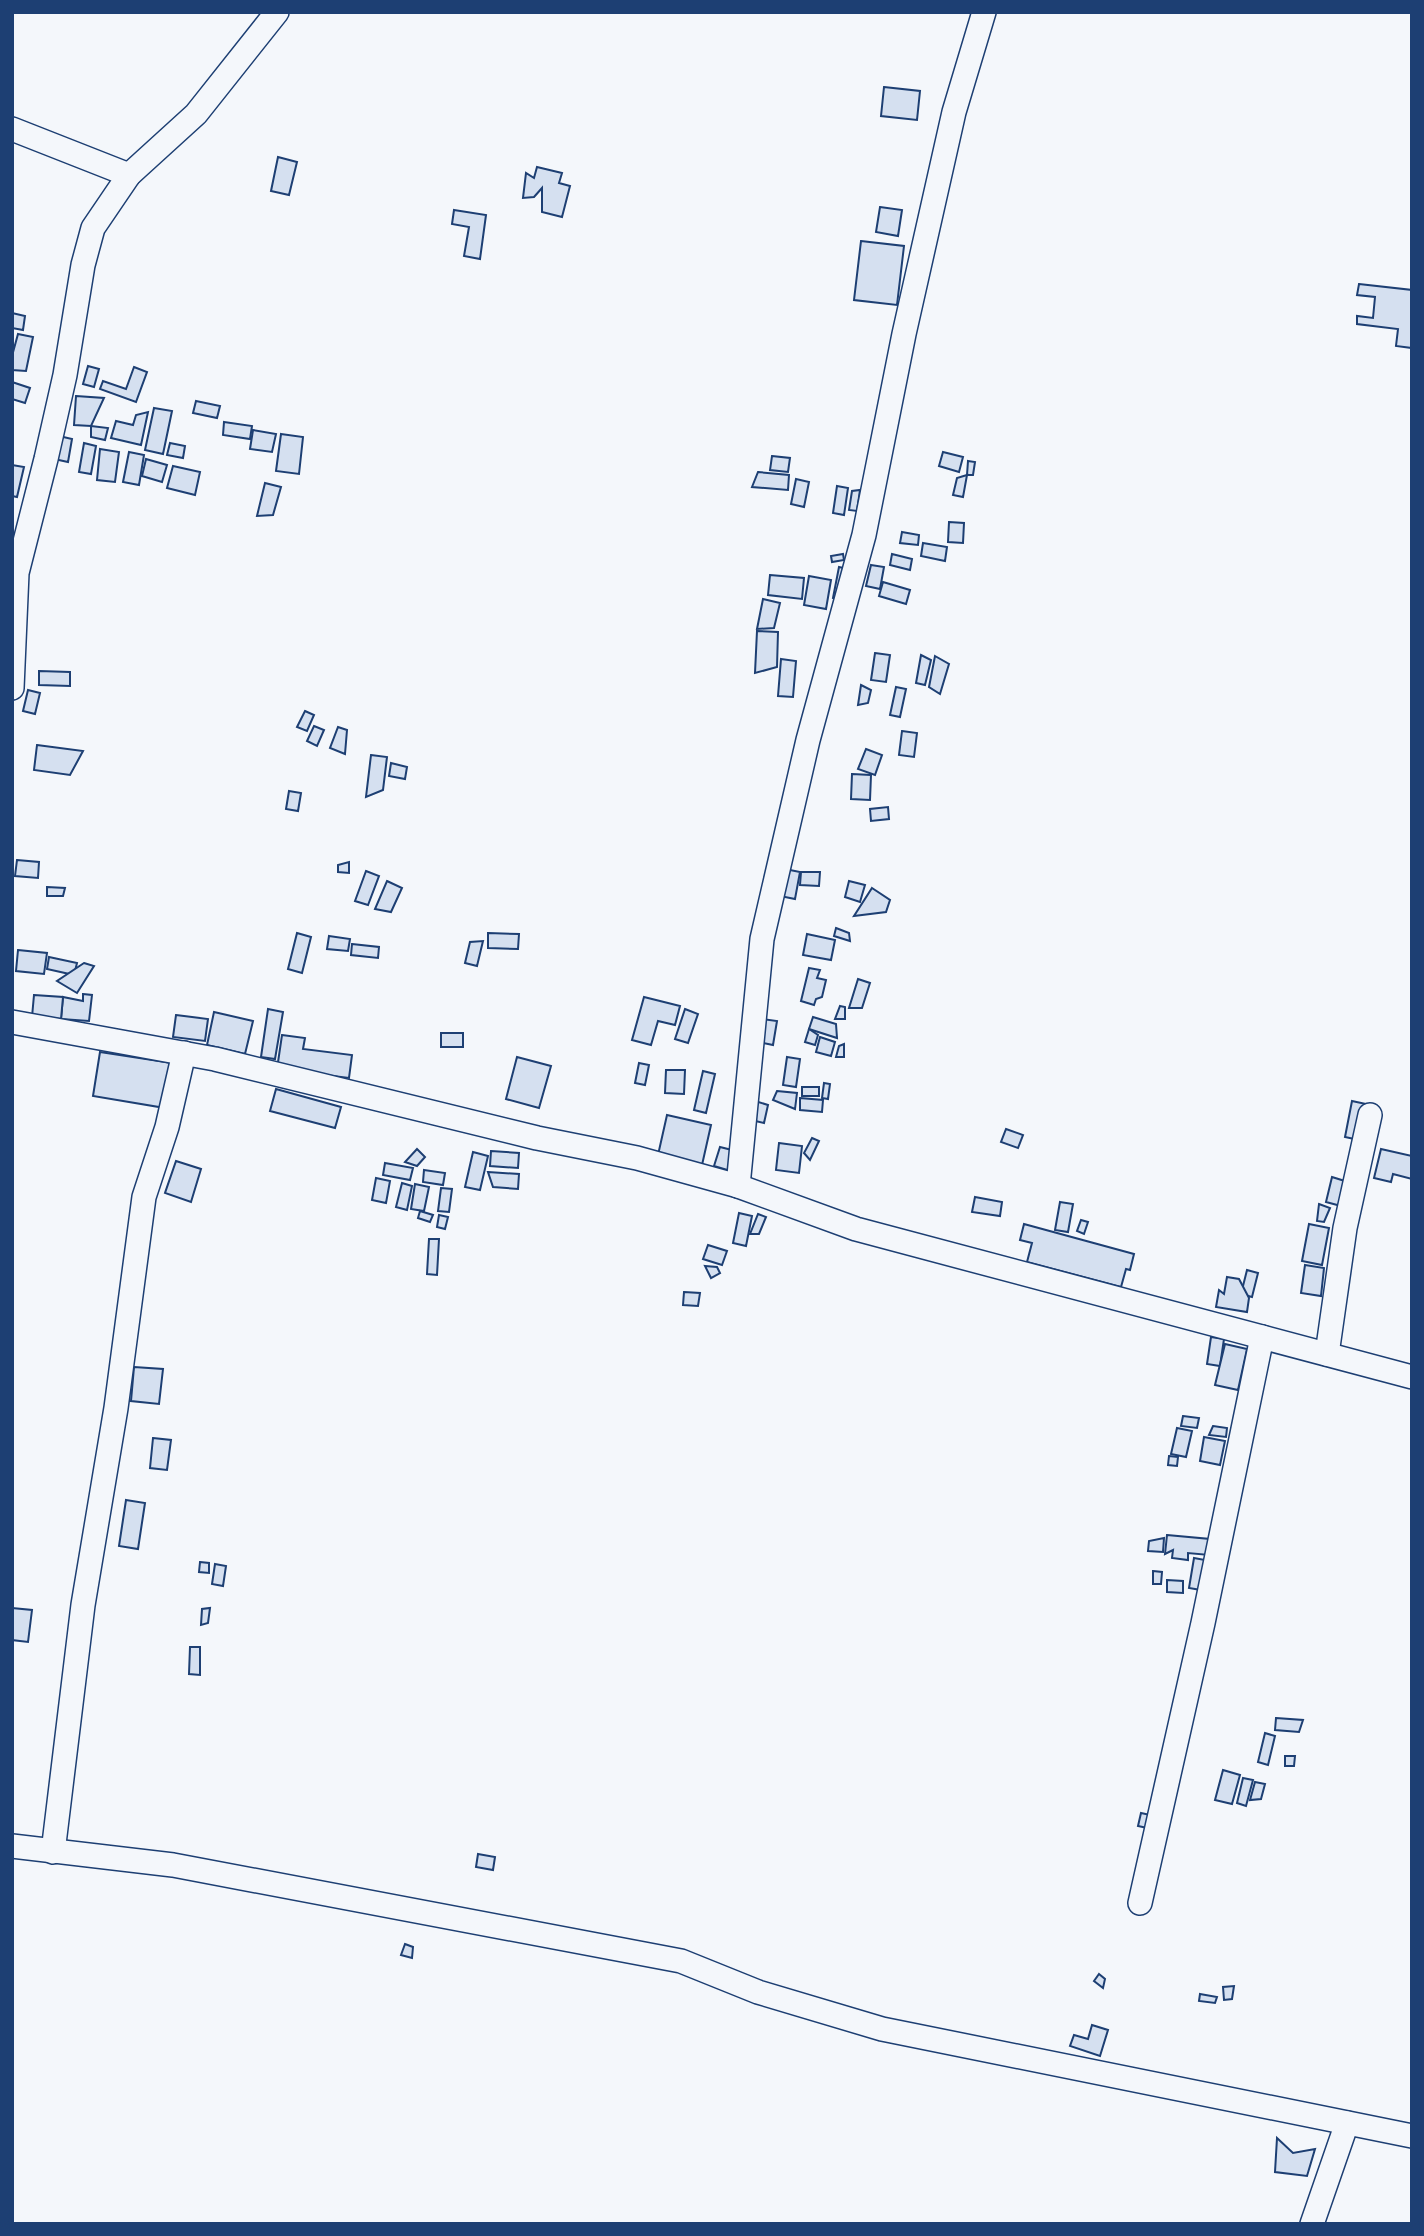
<svg xmlns="http://www.w3.org/2000/svg" width="1424" height="2236" font-family="Arial,sans-serif">
<style>
.building{fill:#d5e0f0;stroke:#1d3f73;stroke-width:2}
.lines{fill:none;stroke-linecap:round;stroke-linejoin:round}
.minor-casing{stroke:#1d3f73;stroke-width:26}
.minor{stroke:#f4f7fb;stroke-width:23}
</style>
<rect width="100%" height="100%" fill="#f4f7fb"/>
<g class="building">
<polygon points="884,87 920,91 917,120 881,116"/>
<polygon points="278,157 297,162 289,195 271,191"/>
<polygon points="537,167 562,173 559,183 570,186 562,217 542,212 542,188 534,197 523,198 526,173 534,178"/>
<polygon points="880,207 902,210 898,236 876,232"/>
<polygon points="454,210 486,215 480,259 464,256 469,227 452,224"/>
<polygon points="861,241 904,246 897,305 854,300"/>
<polygon points="1359,284 1412,290 1412,348 1396,346 1398,329 1357,324 1357,316 1373,318 1375,297 1357,295"/>
<polygon points="12,313 25,316 23,330 12,328"/>
<polygon points="18,334 33,337 26,371 12,370 12,356"/>
<polygon points="88,366 99,369 94,387 83,384"/>
<polygon points="134,367 147,372 136,402 100,389 103,381 126,389"/>
<polygon points="12,382 30,388 25,403 12,399"/>
<polygon points="76,396 104,398 91,426 74,425"/>
<polygon points="196,401 220,406 217,418 193,413"/>
<polygon points="154,408 172,411 163,454 145,450"/>
<polygon points="148,412 141,445 111,438 116,421 133,425 136,415"/>
<polygon points="224,422 252,426 250,439 223,435"/>
<polygon points="91,426 108,428 105,440 91,437"/>
<polygon points="253,430 276,434 272,452 250,449"/>
<polygon points="281,434 303,437 299,474 276,471"/>
<polygon points="59,436 72,439 68,462 54,459"/>
<polygon points="84,443 96,446 91,474 79,472"/>
<polygon points="170,443 185,446 183,458 167,455"/>
<polygon points="100,449 119,452 115,482 97,480"/>
<polygon points="129,452 144,455 139,485 123,482"/>
<polygon points="943,452 963,457 959,472 939,466"/>
<polygon points="772,456 790,458 788,472 770,470"/>
<polygon points="146,459 167,465 162,482 142,476"/>
<polygon points="968,461 975,462 973,475 967,475"/>
<polygon points="12,465 24,467 17,497 12,496"/>
<polygon points="173,466 200,472 195,495 167,488"/>
<polygon points="758,472 789,475 788,490 752,487"/>
<polygon points="967,475 963,497 953,495 957,478"/>
<polygon points="796,479 809,482 804,507 791,504"/>
<polygon points="265,483 281,487 273,515 257,516"/>
<polygon points="837,486 848,488 844,515 833,513"/>
<polygon points="860,490 857,511 849,510 852,491"/>
<polygon points="949,522 964,523 963,543 948,542"/>
<polygon points="902,532 919,535 918,545 900,543"/>
<polygon points="923,543 947,547 945,561 921,556"/>
<polygon points="843,554 844,560 832,562 831,556"/>
<polygon points="892,554 912,559 910,570 890,565"/>
<polygon points="871,565 884,567 880,589 866,586"/>
<polygon points="839,567 848,569 842,600 833,598"/>
<polygon points="770,575 804,578 802,599 768,595"/>
<polygon points="809,576 831,580 826,609 804,605"/>
<polygon points="883,582 910,590 906,604 879,596"/>
<polygon points="763,599 780,603 774,628 757,629"/>
<polygon points="757,631 778,632 777,667 755,673"/>
<polygon points="875,653 890,655 886,682 871,680"/>
<polygon points="921,655 931,660 925,685 916,683"/>
<polygon points="935,656 949,664 940,694 929,687"/>
<polygon points="781,659 796,661 793,697 778,696"/>
<polygon points="39,671 70,672 70,686 39,685"/>
<polygon points="861,685 871,690 868,703 858,705"/>
<polygon points="896,687 906,689 900,717 890,715"/>
<polygon points="28,690 40,693 35,714 23,711"/>
<polygon points="305,711 314,715 307,731 297,727"/>
<polygon points="314,726 324,730 317,746 307,741"/>
<polygon points="338,727 347,730 345,754 330,748"/>
<polygon points="902,731 917,733 914,757 899,755"/>
<polygon points="37,745 83,751 70,775 34,770"/>
<polygon points="866,749 882,755 875,775 858,769"/>
<polygon points="371,755 387,757 383,790 366,797"/>
<polygon points="391,763 407,767 405,779 389,776"/>
<polygon points="852,774 871,775 870,800 851,799"/>
<polygon points="289,791 301,793 298,811 286,809"/>
<polygon points="888,807 889,819 871,821 870,809"/>
<polygon points="17,860 39,862 38,878 15,876"/>
<polygon points="349,862 349,873 338,872 338,865"/>
<polygon points="785,869 800,872 795,899 780,896"/>
<polygon points="366,871 379,876 368,905 355,901"/>
<polygon points="801,872 820,872 819,886 800,885"/>
<polygon points="387,881 402,888 391,912 375,909"/>
<polygon points="849,881 865,885 860,902 845,897"/>
<polygon points="47,887 65,888 63,896 47,896"/>
<polygon points="872,888 890,900 886,912 854,916"/>
<polygon points="836,928 849,933 850,941 834,936"/>
<polygon points="297,933 311,937 302,973 288,969"/>
<polygon points="488,933 519,934 518,949 488,948"/>
<polygon points="807,934 835,940 831,960 803,955"/>
<polygon points="329,936 350,939 348,951 327,949"/>
<polygon points="483,941 477,966 465,963 470,942"/>
<polygon points="352,944 379,947 378,958 351,955"/>
<polygon points="18,950 47,953 44,974 16,971"/>
<polygon points="49,957 77,963 74,975 47,969"/>
<polygon points="84,963 94,966 77,993 57,981"/>
<polygon points="809,968 820,970 817,978 826,980 822,997 816,999 814,1005 801,1001"/>
<polygon points="858,979 870,983 862,1008 849,1008"/>
<polygon points="83,994 92,995 89,1021 61,1019 63,997 83,1001"/>
<polygon points="34,995 63,997 61,1019 32,1017"/>
<polygon points="644,997 680,1006 675,1025 658,1021 651,1045 632,1040"/>
<polygon points="840,1006 845,1007 845,1019 835,1019"/>
<polygon points="268,1009 283,1012 275,1059 261,1057"/>
<polygon points="685,1009 698,1014 688,1043 675,1039"/>
<polygon points="214,1012 253,1021 245,1054 207,1045"/>
<polygon points="176,1015 208,1019 205,1041 173,1037"/>
<polygon points="813,1017 836,1024 837,1038 809,1029"/>
<polygon points="762,1019 777,1021 773,1045 758,1042"/>
<polygon points="809,1029 818,1035 815,1045 805,1042"/>
<rect x="441" y="1033" width="22" height="14"/>
<polygon points="282,1035 305,1038 303,1049 352,1055 349,1078 277,1069"/>
<polygon points="820,1037 835,1042 831,1056 816,1052"/>
<polygon points="844,1044 844,1057 836,1057 839,1046"/>
<polygon points="100,1052 172,1063 165,1108 93,1096"/>
<polygon points="517,1057 551,1066 539,1108 506,1099"/>
<polygon points="787,1057 800,1059 796,1087 783,1085"/>
<polygon points="639,1063 649,1065 645,1085 635,1083"/>
<polygon points="666,1070 685,1070 684,1094 665,1093"/>
<polygon points="703,1071 715,1074 706,1113 694,1110"/>
<polygon points="824,1083 830,1084 828,1099 822,1098"/>
<rect x="802" y="1087" width="17" height="9"/>
<polygon points="276,1089 341,1107 335,1128 270,1111"/>
<polygon points="777,1091 797,1093 795,1109 773,1100"/>
<polygon points="800,1098 823,1100 822,1112 800,1110"/>
<polygon points="755,1101 768,1105 764,1123 751,1120"/>
<polygon points="1352,1101 1366,1104 1359,1140 1345,1137"/>
<polygon points="667,1115 711,1125 702,1165 658,1155"/>
<polygon points="1006,1129 1023,1135 1018,1148 1001,1142"/>
<polygon points="812,1138 819,1141 810,1160 804,1153"/>
<polygon points="779,1143 802,1146 799,1173 776,1170"/>
<polygon points="720,1147 740,1152 734,1172 714,1166"/>
<polygon points="417,1149 425,1157 417,1166 405,1162"/>
<polygon points="1381,1149 1412,1156 1412,1179 1393,1174 1391,1182 1374,1178"/>
<polygon points="491,1151 519,1153 518,1168 490,1166"/>
<polygon points="473,1152 488,1156 480,1190 465,1187"/>
<polygon points="176,1161 201,1169 191,1202 165,1193"/>
<polygon points="385,1163 413,1168 410,1180 383,1175"/>
<polygon points="424,1170 445,1173 443,1185 423,1182"/>
<polygon points="488,1172 519,1174 518,1189 493,1187"/>
<polygon points="1332,1177 1348,1182 1341,1206 1326,1202"/>
<polygon points="376,1178 390,1181 386,1203 372,1200"/>
<polygon points="402,1183 412,1186 407,1210 396,1207"/>
<polygon points="415,1184 429,1187 424,1211 411,1209"/>
<polygon points="441,1188 452,1189 449,1212 438,1211"/>
<polygon points="975,1197 1002,1202 1000,1216 972,1212"/>
<polygon points="1060,1202 1073,1204 1068,1232 1055,1230"/>
<polygon points="1319,1204 1330,1208 1324,1222 1317,1221"/>
<polygon points="420,1211 433,1215 430,1222 418,1218"/>
<polygon points="739,1213 752,1216 746,1246 733,1243"/>
<polygon points="758,1214 766,1217 759,1234 750,1234"/>
<polygon points="439,1215 448,1217 445,1229 437,1227"/>
<polygon points="1081,1220 1088,1222 1084,1234 1077,1231"/>
<polygon points="1024,1224 1134,1254 1130,1270 1126,1269 1121,1287 1027,1262 1032,1243 1020,1240"/>
<polygon points="1309,1224 1329,1228 1322,1265 1302,1261"/>
<polygon points="429,1239 439,1239 437,1275 427,1274"/>
<polygon points="708,1245 727,1251 722,1265 703,1259"/>
<polygon points="1305,1265 1324,1268 1321,1296 1301,1293"/>
<polygon points="705,1266 717,1267 720,1273 711,1278"/>
<polygon points="1247,1270 1258,1273 1252,1297 1241,1294"/>
<polygon points="1227,1277 1239,1279 1249,1298 1247,1312 1216,1307 1219,1290 1224,1294"/>
<polygon points="684,1292 700,1293 698,1306 683,1305"/>
<polygon points="1211,1337 1224,1339 1220,1366 1207,1364"/>
<polygon points="1225,1344 1247,1349 1238,1390 1215,1385"/>
<polygon points="134,1367 163,1369 159,1404 131,1401"/>
<polygon points="1183,1416 1199,1418 1197,1428 1181,1426"/>
<polygon points="1213,1426 1227,1428 1226,1437 1209,1435"/>
<polygon points="1177,1428 1192,1431 1186,1457 1171,1454"/>
<polygon points="1204,1437 1225,1441 1220,1465 1200,1461"/>
<polygon points="153,1438 171,1440 167,1470 150,1468"/>
<polygon points="1169,1456 1178,1457 1177,1466 1168,1465"/>
<polygon points="126,1500 145,1503 138,1549 119,1546"/>
<polygon points="1167,1535 1210,1539 1209,1555 1188,1553 1188,1560 1172,1558 1173,1550 1165,1554"/>
<polygon points="1164,1538 1163,1552 1148,1551 1149,1541"/>
<polygon points="1194,1558 1205,1560 1201,1590 1189,1588"/>
<polygon points="200,1562 209,1563 209,1573 199,1572"/>
<polygon points="215,1564 226,1566 223,1586 212,1584"/>
<polygon points="1153,1571 1162,1572 1161,1584 1153,1584"/>
<polygon points="1167,1580 1183,1581 1183,1593 1167,1592"/>
<polygon points="12,1608 32,1610 28,1642 12,1640"/>
<polygon points="210,1608 208,1623 201,1625 202,1609"/>
<polygon points="190,1647 200,1647 200,1675 189,1674"/>
<polygon points="1276,1718 1303,1720 1299,1732 1275,1730"/>
<polygon points="1265,1733 1275,1736 1268,1765 1258,1762"/>
<polygon points="1285,1756 1295,1756 1294,1766 1285,1766"/>
<polygon points="1223,1770 1240,1775 1232,1804 1215,1800"/>
<polygon points="1243,1778 1253,1780 1246,1806 1237,1803"/>
<polygon points="1255,1782 1265,1784 1261,1799 1250,1800"/>
<polygon points="1141,1813 1155,1816 1152,1829 1138,1826"/>
<polygon points="478,1854 495,1857 493,1870 476,1867"/>
<polygon points="405,1944 413,1947 412,1958 401,1955"/>
<polygon points="1099,1974 1105,1979 1103,1988 1094,1981"/>
<polygon points="1234,1986 1232,1999 1224,2000 1223,1987"/>
<polygon points="1200,1994 1217,1997 1215,2003 1199,2001"/>
<polygon points="1092,2025 1108,2030 1100,2056 1070,2046 1074,2035 1088,2039"/>
<polygon points="1277,2138 1293,2153 1315,2149 1307,2176 1275,2172"/>
</g>
<g class="lines">
<g class="minor-casing">
<g id="minor">
<polyline points="12,129 129,175"/>
<polyline points="12,688 17,573 46,459 65,375 83,265 93,228 129,175 196,114 277,12"/>
<polyline points="12,1022 215,1059 537,1138 637,1158 738,1186 856,1229 1412,1377"/>
<polyline points="738,1186 762,939 808,740 864,535 904,334 954,112 984,12"/>
<polyline points="1327,1354 1345,1228 1370,1115"/>
<polyline points="12,1846 173,1865 681,1961 758,1992 882,2029 1412,2136"/>
<polyline points="53,1852 83,1605 116,1408 144,1197 167,1127 184,1053"/>
<polyline points="1140,1903 1203,1623 1262,1337"/>
<polyline points="1312,2224 1347,2123"/>
</g>
</g>
<use href="#minor" class="minor"/>
</g>
<rect width="1424" height="2236" fill="none" stroke="#1d3f73" stroke-width="28"/>
</svg>
